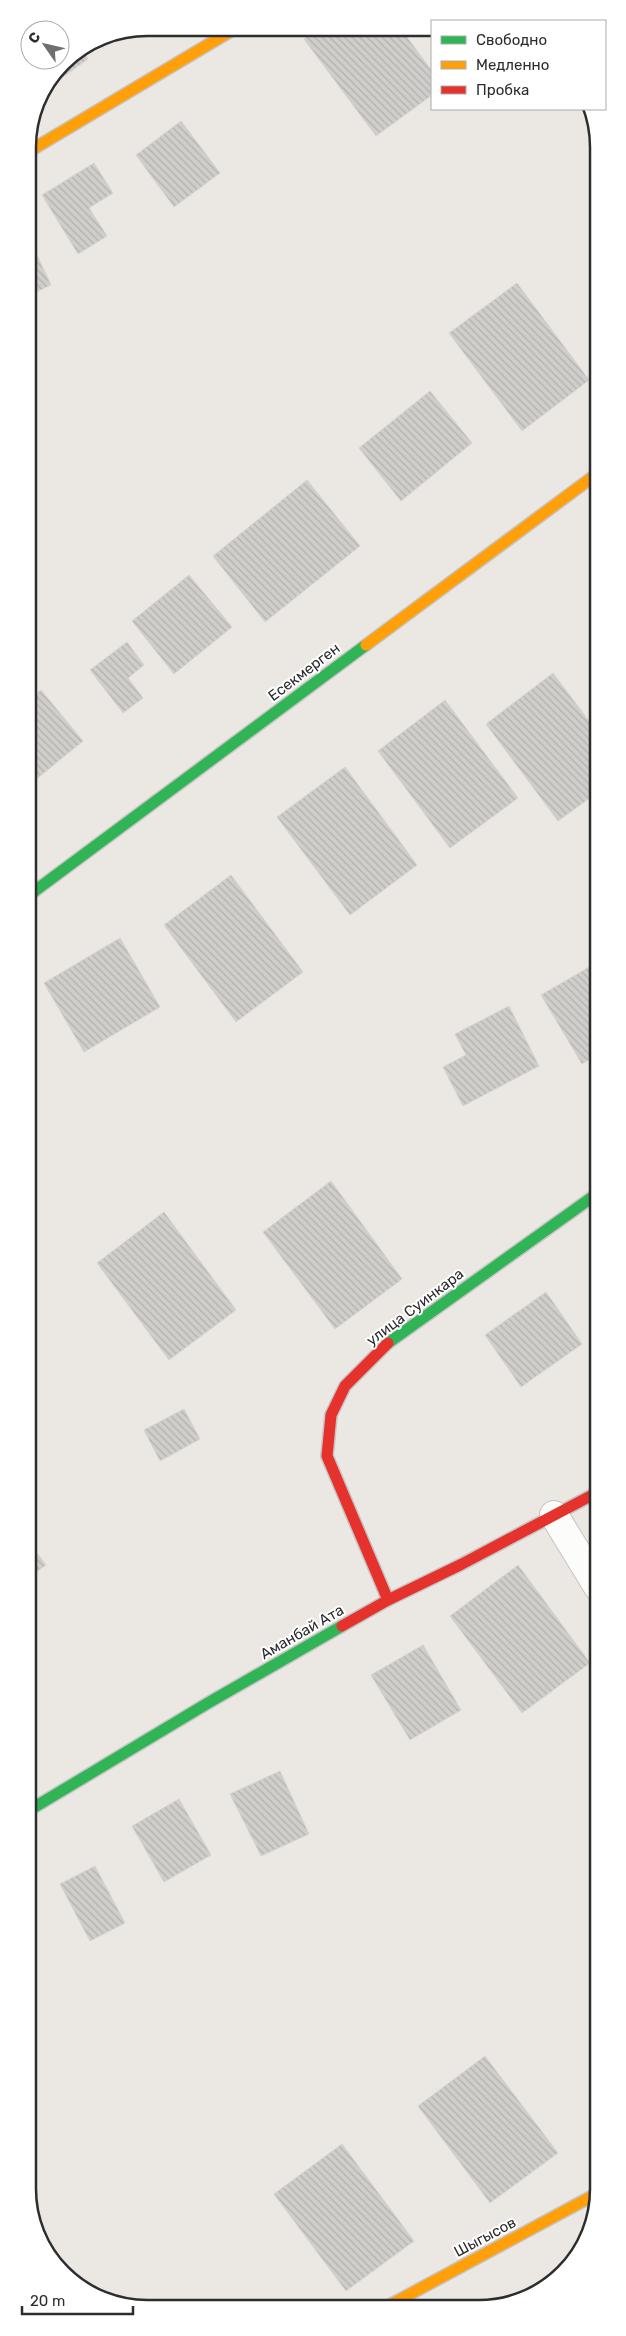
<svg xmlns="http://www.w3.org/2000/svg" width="626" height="2336" font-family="Rubik,sans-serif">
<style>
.building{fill:url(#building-back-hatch);stroke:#d6d4d0}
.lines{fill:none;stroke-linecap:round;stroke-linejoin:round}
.street-casing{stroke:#c5c4c4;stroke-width:30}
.fast-casing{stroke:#c5c4c4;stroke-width:14}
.slow-casing{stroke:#c5c4c4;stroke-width:14}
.jam-casing{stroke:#c5c4c4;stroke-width:14}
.street{stroke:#fcfcfb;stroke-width:28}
.fast{stroke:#30b455;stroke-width:11}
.slow{stroke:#ff9f0a;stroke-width:11}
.jam{stroke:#e5322d;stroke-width:11}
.labels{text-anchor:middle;stroke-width:4;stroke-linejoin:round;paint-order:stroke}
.street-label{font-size:15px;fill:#2d2d2d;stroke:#fff}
.rim{fill:none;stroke:#2d2d2d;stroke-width:2.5}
</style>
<defs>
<pattern id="building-back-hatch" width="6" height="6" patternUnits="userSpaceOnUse" patternTransform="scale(1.25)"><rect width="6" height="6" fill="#d0cecb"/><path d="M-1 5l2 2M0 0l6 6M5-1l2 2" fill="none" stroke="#b3b1af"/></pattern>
</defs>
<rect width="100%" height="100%" fill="#ebe8e4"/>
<g class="building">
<polygon points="318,29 401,29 432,71 432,95 376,136 304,39"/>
<polygon points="82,50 88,59 43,91 63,62"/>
<polygon points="181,121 220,173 174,207 136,155"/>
<polygon points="94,163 113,193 89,208 107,236 78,254 42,195"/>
<polygon points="28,236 51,285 28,296"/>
<polygon points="517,283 589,380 522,431 449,333"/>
<polygon points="430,391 472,443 401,501 359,448"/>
<polygon points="307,480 360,546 265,622 213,556"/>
<polygon points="189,575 232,627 174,674 132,621"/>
<polygon points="127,642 144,665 128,678 143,698 123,713 90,670"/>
<polygon points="553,673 598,733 598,792 558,821 486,724"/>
<polygon points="41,690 83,741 28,786 28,701"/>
<polygon points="445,700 518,798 450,848 378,751"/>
<polygon points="345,767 417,865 350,915 277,817"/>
<polygon points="231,875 303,972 236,1022 164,925"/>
<polygon points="120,938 160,1007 84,1052 44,983"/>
<polygon points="598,962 598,1054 582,1064 541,995"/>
<polygon points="509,1006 539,1066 463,1106 443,1067 466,1055 455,1034"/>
<polygon points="331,1181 402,1279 335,1329 263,1232"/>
<polygon points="164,1212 236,1310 169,1360 97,1263"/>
<polygon points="546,1292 582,1344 521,1387 485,1335"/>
<polygon points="184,1409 200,1439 160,1461 144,1430"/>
<polygon points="28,1541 46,1565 28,1578"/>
<polygon points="518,1565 590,1663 522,1713 450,1616"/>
<polygon points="423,1645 461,1710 410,1740 371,1675"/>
<polygon points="280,1771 309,1834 261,1856 230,1794"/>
<polygon points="179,1799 211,1855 164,1882 132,1826"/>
<polygon points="95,1866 125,1923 90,1941 60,1884"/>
<polygon points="485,2056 558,2153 490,2203 418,2106"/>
<polygon points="342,2144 414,2241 346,2291 274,2194"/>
</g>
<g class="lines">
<g class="street-casing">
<polyline id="street" points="554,1515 598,1587"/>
</g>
<g class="fast-casing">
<g id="fast">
<polyline points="28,896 366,645"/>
<polyline points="388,1343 598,1193"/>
<polyline points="28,1811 208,1703 342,1626"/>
</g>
</g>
<g class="slow-casing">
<g id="slow">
<polyline points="28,152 236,28"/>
<polyline points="366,645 598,473"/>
<polyline points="386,2307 598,2193"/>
</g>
</g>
<g class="jam-casing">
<g id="jam">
<polyline points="388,1343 345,1386 331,1415 327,1456 388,1600"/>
<polyline points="342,1626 388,1600 462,1564 598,1492"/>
</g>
</g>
<use href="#street" class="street"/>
<use href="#fast" class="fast"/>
<use href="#slow" class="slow"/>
<use href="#jam" class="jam"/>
</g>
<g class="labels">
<g class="street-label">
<text transform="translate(304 672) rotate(-37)" y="5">Eсекмерген</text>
<text transform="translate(415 1307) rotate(-37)" y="5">улица Суинкара</text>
<text transform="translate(302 1632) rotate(-30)" y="5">Аманбай Ата</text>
<text transform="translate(485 2237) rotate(-28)" y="5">Шыгысов</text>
</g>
</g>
<path d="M0 0H626V2336H0ZM147 36H479A111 111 0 0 1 590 147V2189A111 111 0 0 1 479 2300H147A111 111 0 0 1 36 2189V147A111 111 0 0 1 147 36Z" fill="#fff" fill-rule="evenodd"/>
<path class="rim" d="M147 36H479A111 111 0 0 1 590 147V2189A111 111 0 0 1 479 2300H147A111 111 0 0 1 36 2189V147A111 111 0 0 1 147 36Z"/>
<rect x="431" y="20" width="175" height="90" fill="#ffffff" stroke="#ababab"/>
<rect x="441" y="36" width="25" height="8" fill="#30b455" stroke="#ababab"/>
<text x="476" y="45" font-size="15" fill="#2d2d2d">Свободно</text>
<rect x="441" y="61" width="25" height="8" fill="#ff9f0a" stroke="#ababab"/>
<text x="476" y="70" font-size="15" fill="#2d2d2d">Медленно</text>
<rect x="441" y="86" width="25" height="8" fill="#e5322d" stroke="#ababab"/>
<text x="476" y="95" font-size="15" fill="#2d2d2d">Пробка</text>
<g transform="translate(45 45) rotate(304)"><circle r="24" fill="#ffffff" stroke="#ababab"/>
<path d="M0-4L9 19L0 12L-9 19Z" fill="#706e6d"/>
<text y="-8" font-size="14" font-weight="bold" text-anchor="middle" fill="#2d2d2d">С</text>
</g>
<path d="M22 2306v8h111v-8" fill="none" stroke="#2d2d2d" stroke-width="2.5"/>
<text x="30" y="2306" font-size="15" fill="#2d2d2d" stroke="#ffffff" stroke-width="4" paint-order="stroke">20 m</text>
</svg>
